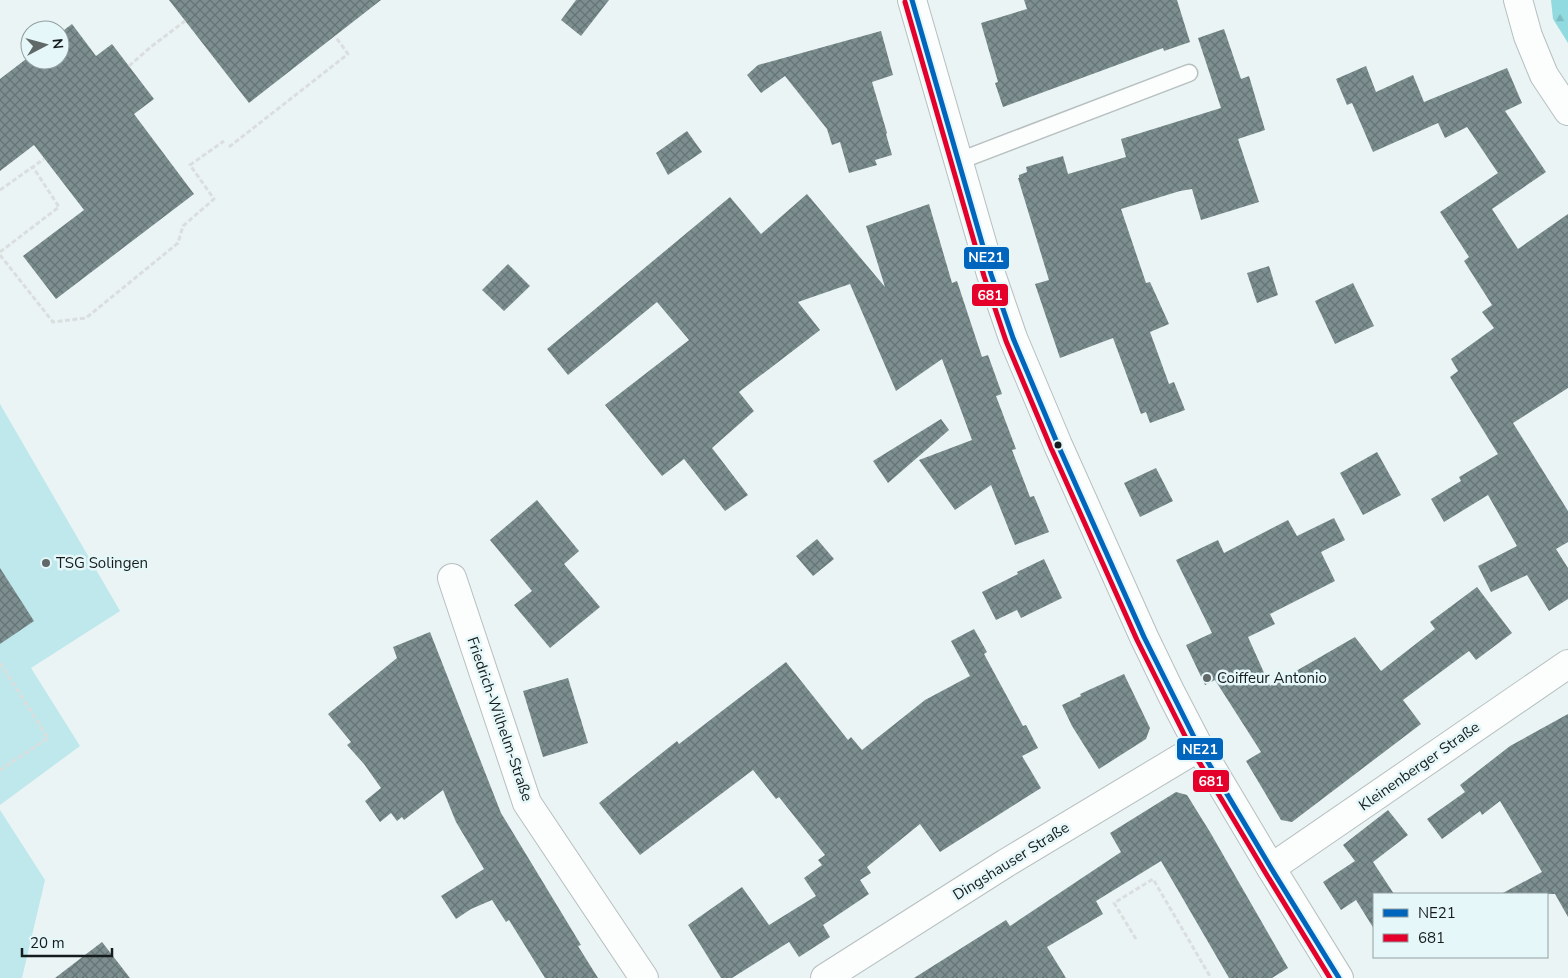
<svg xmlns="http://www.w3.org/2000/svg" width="1568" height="978" font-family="'Nunito Sans',sans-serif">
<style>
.green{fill:#bee8eb}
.forest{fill:url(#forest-firs)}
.building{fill:url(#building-cross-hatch)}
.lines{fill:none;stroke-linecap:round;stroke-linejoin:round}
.lane-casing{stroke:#b7bfbf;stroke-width:19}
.street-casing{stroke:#b7bfbf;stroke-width:30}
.secondary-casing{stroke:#b7bfbf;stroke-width:30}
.path{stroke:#dbdede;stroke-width:3;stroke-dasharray:5 2.5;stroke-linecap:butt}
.lane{stroke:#fcfdfd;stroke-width:16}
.street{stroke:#fcfdfd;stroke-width:28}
.secondary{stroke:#fcfdfd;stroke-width:28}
.bus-1-casing{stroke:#e5f7f9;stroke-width:9}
.bus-2-casing{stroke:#e5f7f9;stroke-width:9}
.bus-1{stroke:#0065bd;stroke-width:5}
.bus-2{stroke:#e4002b;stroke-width:5}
.bus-dot{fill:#161c1d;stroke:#e5f7f9;stroke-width:2}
.poi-dot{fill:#606868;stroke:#e5f7f9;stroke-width:2}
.labels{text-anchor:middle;stroke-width:5;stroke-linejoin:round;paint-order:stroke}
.poi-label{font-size:15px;fill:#161c1d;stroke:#e5f7f9;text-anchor:start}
.street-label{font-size:15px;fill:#161c1d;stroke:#e5f7f9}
.line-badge{stroke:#e5f7f9;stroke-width:2}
.badge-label{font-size:14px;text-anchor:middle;font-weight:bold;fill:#fff}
</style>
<defs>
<pattern id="forest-firs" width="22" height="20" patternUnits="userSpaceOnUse" patternTransform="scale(1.25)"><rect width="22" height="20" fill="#91dbe0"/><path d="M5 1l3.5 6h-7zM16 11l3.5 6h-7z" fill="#7cbbc0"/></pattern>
<pattern id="building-cross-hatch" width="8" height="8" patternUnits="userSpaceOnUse" patternTransform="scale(1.25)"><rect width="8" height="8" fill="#7d8f90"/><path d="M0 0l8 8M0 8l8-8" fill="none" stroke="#657475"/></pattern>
</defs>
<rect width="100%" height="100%" fill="#eaf4f4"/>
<g class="green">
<polygon points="0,404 120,611 31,668 80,746 0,805"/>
<polygon points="0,810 45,880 22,978 0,978"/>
</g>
<polygon class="forest" points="1551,0 1568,0 1568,43 1553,19"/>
<g class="building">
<polygon points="169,0 381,0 249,103"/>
<polygon points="576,0 609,0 581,36 561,20"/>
<polygon points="1024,0 1177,0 1190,42 1164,51 1163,48 1003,107 995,83 998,82 981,23 1027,9"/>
<polygon points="72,24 96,56 112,44 154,99 134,114 194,194 56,299 23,256 84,210 34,145 0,171 0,79 30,56 30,60 60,60 60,33"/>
<polygon points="1224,29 1241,79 1249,76 1265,130 1238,139 1259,202 1201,220 1192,189 1180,191 1121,209 1146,283 1150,282 1169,324 1150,332 1169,384 1174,382 1185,410 1150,423 1146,412 1141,414 1113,338 1060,358 1035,284 1049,280 1018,178 1019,178 1019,175 1027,172 1026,167 1063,156 1068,174 1126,157 1121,139 1221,108 1198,38"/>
<polygon points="881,31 893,75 872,82 887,133 886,134 892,155 875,160 877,165 849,173 840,142 832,145 827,129 785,76 761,93 747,75 758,65"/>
<polygon points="1366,66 1376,92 1413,75 1424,102 1507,68 1522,103 1505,111 1546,172 1492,209 1518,249 1568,214 1568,388 1513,423 1568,511 1568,542 1556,549 1568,568 1568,599 1549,611 1527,575 1491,592 1478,566 1517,546 1488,495 1444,522 1431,499 1461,481 1459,477 1498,454 1450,377 1458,371 1451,359 1494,328 1482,312 1492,305 1464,261 1469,257 1440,212 1498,173 1467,127 1445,138 1438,123 1373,152 1352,103 1347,105 1336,79"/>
<polygon points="687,131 702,152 668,175 656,153"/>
<polygon points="807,194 885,287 866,226 929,204 952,283 957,281 982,357 988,355 1002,394 996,396 1016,449 1012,450 1030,497 1034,496 1049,532 1015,545 991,485 955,510 919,460 972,440 942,359 896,391 850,284 798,302 820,330 739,392 754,411 712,448 748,495 725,511 684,459 662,476 605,405 689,340 657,302 568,375 547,349 730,197 761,234"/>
<polygon points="508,264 530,286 504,311 482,290"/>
<polygon points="1269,266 1278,295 1257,303 1247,273"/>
<polygon points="1353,283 1374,326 1335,344 1315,301"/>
<polygon points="941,419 949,430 888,483 873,461"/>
<polygon points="1377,452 1401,495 1363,515 1340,473"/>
<polygon points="1156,468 1173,501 1140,517 1124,483"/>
<polygon points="537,500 579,551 564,564 600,607 550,648 514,605 532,591 490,540"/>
<polygon points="1334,518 1345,540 1321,552 1335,581 1270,614 1275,624 1248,637 1270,686 1355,637 1381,671 1435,629 1430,622 1477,587 1512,633 1476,660 1469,651 1403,700 1421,724 1292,822 1281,820 1246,761 1261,752 1215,680 1205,685 1186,645 1212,633 1176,560 1218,540 1224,553 1288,520 1297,536"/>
<polygon points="817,539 834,559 813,576 796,556"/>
<polygon points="1044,559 1062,598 1021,618 1017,610 996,620 982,592 1018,574 1017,572"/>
<polygon points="0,568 34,621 0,644"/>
<polygon points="974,629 987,652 984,654 1023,726 1026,725 1038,748 1022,756 1041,788 940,852 920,824 867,867 871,873 860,880 869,894 823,925 830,937 799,957 789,942 732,978 721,978 688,925 742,887 769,925 816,896 804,878 822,865 818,860 825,855 779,797 776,799 753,770 640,855 599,803 677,741 679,744 786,662 848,740 851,737 862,750 925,700 970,676 951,641"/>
<polygon points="430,632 501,813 581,945 578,946 598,978 545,978 509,920 506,922 492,900 471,909 456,919 441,896 484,869 456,822 443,790 404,820 402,817 397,821 391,813 380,822 365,801 381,788 364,764 347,745 351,742 328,714 397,658 393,647"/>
<polygon points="1124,674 1150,728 1146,739 1099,769 1072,726 1062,705 1081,696 1080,694"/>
<polygon points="568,678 588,743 543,757 523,691"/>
<polygon points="1568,714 1568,917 1555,894 1501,894 1542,872 1500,801 1482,815 1480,811 1442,839 1427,819 1465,792 1460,785 1510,746"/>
<polygon points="1176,792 1187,795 1210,832 1288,968 1272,978 1229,978 1161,861 1096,901 1103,914 1047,947 1066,978 914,978 1006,920 1010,926 1121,852 1110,833"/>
<polygon points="1388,810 1408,835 1373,862 1394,894 1374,894 1374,929 1356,900 1341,910 1323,882 1355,861 1343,845"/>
<polygon points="102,942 130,978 55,978"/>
</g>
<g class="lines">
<g class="lane-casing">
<polyline id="lane" points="959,161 1189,73"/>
</g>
<g class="street-casing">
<g id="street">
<polyline points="452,578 527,803 644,978"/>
<polyline points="825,978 1006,863 1199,747"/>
</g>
</g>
<g class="secondary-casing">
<g id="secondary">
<polyline points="912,0 991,274 1013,338 1058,445 1144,637 1171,693 1199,747 1271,868 1339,978"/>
<polyline points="1518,0 1528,36 1544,75 1568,111"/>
<polyline points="1271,868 1568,664"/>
</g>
</g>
<g class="path">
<polyline points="129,66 152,46 185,21"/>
<polyline points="229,147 348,54 335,36"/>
<polyline points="0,190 44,159"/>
<polyline points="0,252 59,207 33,167"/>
<polyline points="0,255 53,322 86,318 178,243 183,226 214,199 190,165 224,141"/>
<polyline points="0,663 48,738 0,770"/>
<polyline points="1136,939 1114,903 1153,879 1211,978"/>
</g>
<use href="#lane" class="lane"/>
<use href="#street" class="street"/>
<use href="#secondary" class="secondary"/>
<g class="bus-1-casing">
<polyline id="bus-1" points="912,0 991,274 1013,338 1058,445 1144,637 1199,747 1271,868 1339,978"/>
</g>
<g class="bus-2-casing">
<polyline id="bus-2" points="905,2 984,276 1006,341 1051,448 1137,640 1192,750 1265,872 1330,978"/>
</g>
<use href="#bus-1" class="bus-1"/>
<use href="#bus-2" class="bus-2"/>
</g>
<circle class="bus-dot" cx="1058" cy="445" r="4.5"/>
<g class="poi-dot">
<circle cx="46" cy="563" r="5"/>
<circle cx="1207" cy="678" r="5"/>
</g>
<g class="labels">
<g class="poi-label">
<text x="56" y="568">TSG Solingen</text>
<text x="1217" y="683">Coiffeur Antonio</text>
</g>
<g class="street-label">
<text transform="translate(500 719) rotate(71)" y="5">Friedrich-Wilhelm-Straße</text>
<text transform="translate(1419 766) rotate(-35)" y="5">Kleinenberger Straße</text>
<text transform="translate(1011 861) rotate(-32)" y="5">Dingshauser Straße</text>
</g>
</g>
<g class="line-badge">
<rect x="963" y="246" width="47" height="24" rx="5" fill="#0065bd"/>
<rect x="971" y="283" width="38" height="24" rx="5" fill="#e4002b"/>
<rect x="1176" y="737" width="48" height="24" rx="5" fill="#0065bd"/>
<rect x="1192" y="769" width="38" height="24" rx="5" fill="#e4002b"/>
</g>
<g class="badge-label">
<text x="986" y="262">NE21</text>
<text x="990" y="300">681</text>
<text x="1200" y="754">NE21</text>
<text x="1211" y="786">681</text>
</g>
<rect x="1373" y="893" width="175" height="65" fill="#e5f7f9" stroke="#929fa1"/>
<rect x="1383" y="909" width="25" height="8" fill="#0065bd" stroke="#929fa1"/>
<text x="1418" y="918" font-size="15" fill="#161c1d">NE21</text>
<rect x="1383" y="934" width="25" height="8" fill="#e4002b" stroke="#929fa1"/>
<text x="1418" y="943" font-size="15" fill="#161c1d">681</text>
<g transform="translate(45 45) rotate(84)"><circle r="24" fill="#e5f7f9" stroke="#929fa1"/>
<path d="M0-4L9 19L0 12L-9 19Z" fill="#606868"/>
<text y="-8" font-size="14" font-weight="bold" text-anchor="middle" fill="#161c1d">N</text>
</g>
<path d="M22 948v8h90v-8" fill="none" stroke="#161c1d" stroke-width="2.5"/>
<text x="30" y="948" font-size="15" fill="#161c1d" stroke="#e5f7f9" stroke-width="4" paint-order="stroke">20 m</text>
</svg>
